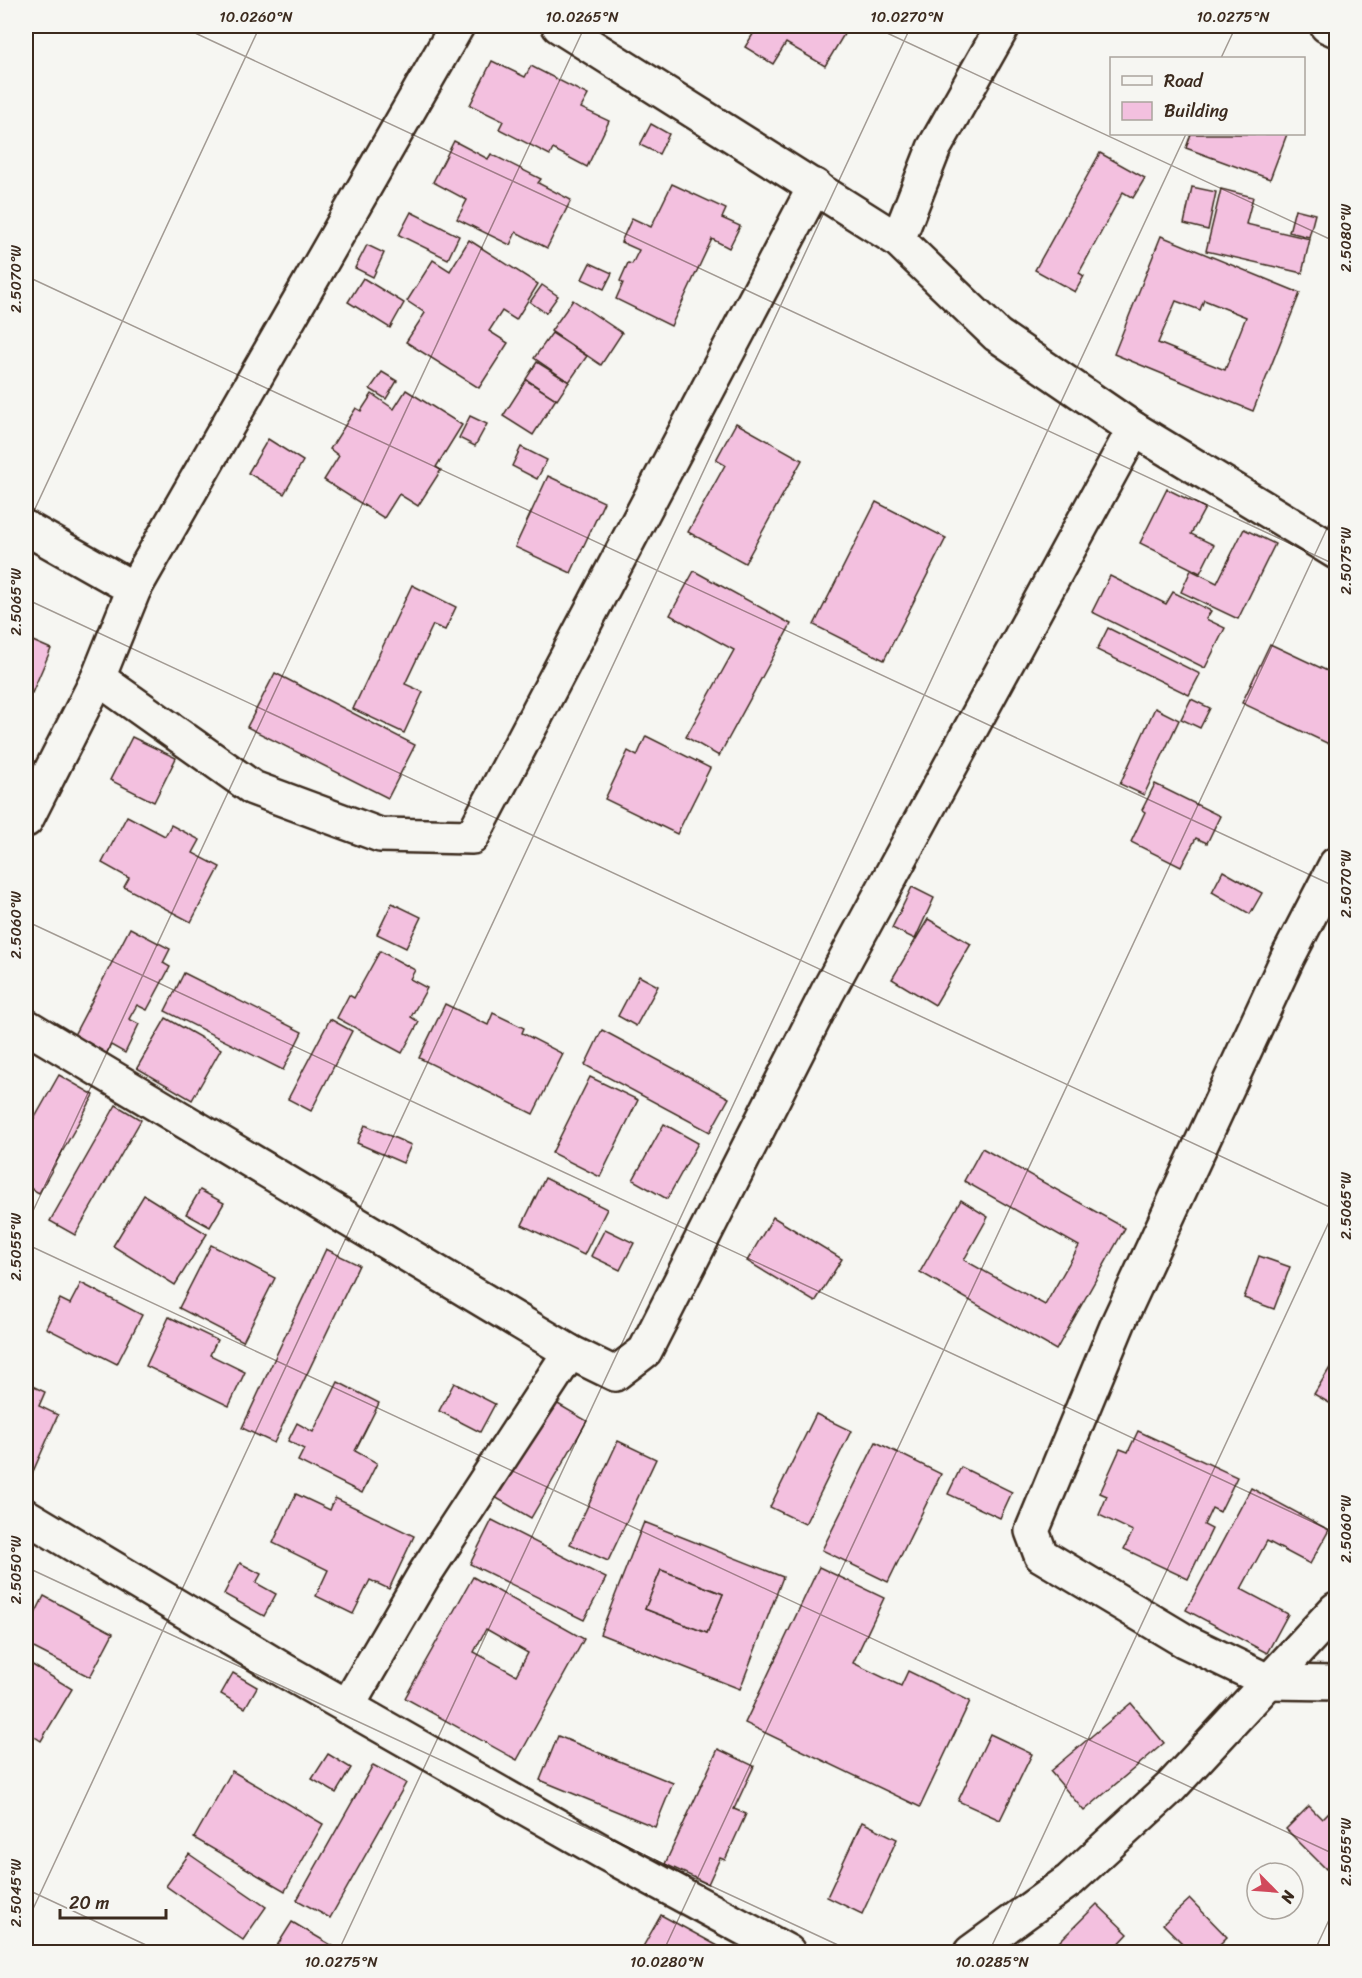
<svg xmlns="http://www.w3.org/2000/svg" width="1362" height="1978" font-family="Sriracha,sans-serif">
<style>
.building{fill:#f3c0df;stroke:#3b2a1e;stroke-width:1.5;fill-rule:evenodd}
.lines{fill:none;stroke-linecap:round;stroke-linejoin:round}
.minor-casing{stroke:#3b2a1e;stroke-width:38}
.minor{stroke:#f6f6f2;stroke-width:33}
.ticks{fill:none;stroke:#3b2a1e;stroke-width:1.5;stroke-opacity:0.45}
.neatline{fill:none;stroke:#3b2a1e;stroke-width:2}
.ticks-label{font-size:15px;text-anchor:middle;fill:#3b2a1e}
</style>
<rect width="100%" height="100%" fill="#f6f6f2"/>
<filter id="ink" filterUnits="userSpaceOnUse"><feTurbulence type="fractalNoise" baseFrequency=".0167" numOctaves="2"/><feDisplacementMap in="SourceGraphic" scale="12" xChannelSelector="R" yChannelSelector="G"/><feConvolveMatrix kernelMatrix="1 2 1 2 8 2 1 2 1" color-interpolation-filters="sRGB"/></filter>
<g filter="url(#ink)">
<g class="building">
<polygon points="758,26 849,26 825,66 786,43 773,64 745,47"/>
<polygon points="492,61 525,77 531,66 588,95 581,108 609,121 587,167 553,149 550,155 499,129 503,121 470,105"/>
<polygon points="651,124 669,134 659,154 640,145"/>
<polygon points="1191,134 1287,134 1270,179 1186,148"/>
<polygon points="454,141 488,159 491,154 541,179 538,183 571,200 547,248 516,232 510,245 457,219 467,200 433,182"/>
<polygon points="1100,153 1145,178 1133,198 1123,192 1079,273 1084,276 1075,292 1035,270"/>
<polygon points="672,184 726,209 722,218 740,226 729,248 712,239 671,326 616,299 623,283 620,281 628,263 632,264 639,250 621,242 632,218 651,227"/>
<polygon points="1192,187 1216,192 1208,230 1184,224"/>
<polygon points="1221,189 1253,197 1246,224 1310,239 1302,273 1206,251"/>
<polygon points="1295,209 1315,214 1309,237 1289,232"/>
<polygon points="411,212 459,236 448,259 399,235"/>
<path d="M1161,236l139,57 -47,118 -139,-57zM1204,300l42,17 -21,53 -67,-27 18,-42 24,9z"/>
<polygon points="469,240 538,284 516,320 502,311 489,331 508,343 479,388 406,342 425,313 407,301 433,260 450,271"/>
<polygon points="367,245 384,253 373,277 355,268"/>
<polygon points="590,263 612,273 604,289 582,279"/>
<polygon points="363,278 404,303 390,328 348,302"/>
<polygon points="542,285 558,296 546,313 530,302"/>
<polygon points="573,300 622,333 601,365 551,331"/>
<polygon points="552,333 587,356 569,382 534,358"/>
<polygon points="537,362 569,382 557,400 526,379"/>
<polygon points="382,372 397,381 386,399 370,389"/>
<polygon points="526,380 556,399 533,435 503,416"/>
<polygon points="406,390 462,425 436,467 441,470 418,506 399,494 384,518 324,480 339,456 330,449 356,408 361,411 372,394 394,409"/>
<polygon points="470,416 487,424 475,446 459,438"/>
<polygon points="736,423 802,460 745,563 688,532 725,465 716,460"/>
<polygon points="268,439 303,461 284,494 248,473"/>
<polygon points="521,447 547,460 537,479 512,466"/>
<polygon points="548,476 604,502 571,573 515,547"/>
<polygon points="1167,489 1205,508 1191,534 1214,545 1200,573 1140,543"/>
<polygon points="876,502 946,538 884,660 814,625"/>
<polygon points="1244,529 1275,544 1238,619 1181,592 1191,570 1217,583"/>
<polygon points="694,571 791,624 719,756 686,737 734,650 670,615"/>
<polygon points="1110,576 1166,604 1173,592 1211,611 1206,619 1225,628 1205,668 1092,612"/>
<polygon points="412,585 456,607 445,630 433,625 405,684 423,692 404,733 353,709"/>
<polygon points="1108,628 1200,674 1189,695 1097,650"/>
<polygon points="26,638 51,649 32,693 26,690"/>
<polygon points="1270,644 1336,675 1336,733 1331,745 1242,703"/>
<polygon points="275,673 415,745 388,798 247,727"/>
<polygon points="1191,699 1210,708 1200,728 1181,719"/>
<polygon points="1155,708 1179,720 1144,795 1120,784"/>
<polygon points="646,736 710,768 677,834 605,799 628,751 637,756"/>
<polygon points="132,737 176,758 154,802 110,780"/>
<polygon points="1155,784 1220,816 1207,843 1196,838 1181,867 1131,842 1145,812 1142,810"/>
<polygon points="127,816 165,836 171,825 200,840 193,853 220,867 191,922 124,887 129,878 102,863"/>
<polygon points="1223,871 1262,893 1250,914 1212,892"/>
<polygon points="912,887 934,898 915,939 892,928"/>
<polygon points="392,903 421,917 406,948 377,934"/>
<polygon points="928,919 971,944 935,1005 892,979"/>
<polygon points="130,928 170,949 163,963 170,967 147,1010 137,1005 129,1019 139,1024 125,1053 111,1045 106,1054 73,1037"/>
<polygon points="380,951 415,970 410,979 427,988 411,1017 419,1022 402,1053 337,1018 349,995 354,998"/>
<polygon points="184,973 302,1032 283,1070 165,1011"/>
<polygon points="639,976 658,986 636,1026 618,1016"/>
<polygon points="445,1004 488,1025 493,1013 524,1028 522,1033 563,1054 533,1114 419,1058"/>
<polygon points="166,1018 221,1049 192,1100 137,1068"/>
<polygon points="330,1019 352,1031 311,1111 288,1099"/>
<polygon points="602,1030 729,1098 710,1132 585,1065"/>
<polygon points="59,1075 94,1095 39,1193 26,1186 26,1126 29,1128"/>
<polygon points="590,1077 638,1100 600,1177 552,1153"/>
<polygon points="116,1105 141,1120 75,1235 50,1221"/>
<polygon points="664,1124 698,1143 667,1199 633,1180"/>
<polygon points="365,1125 411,1145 403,1163 357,1143"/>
<polygon points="982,1148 1125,1228 1056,1350 920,1272 961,1200 988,1217 964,1260 1045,1305 1079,1246 964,1181"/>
<polygon points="545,1178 607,1209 584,1255 522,1225"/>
<polygon points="200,1190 224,1203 210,1227 186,1214"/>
<polygon points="144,1195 207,1234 175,1285 113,1246"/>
<polygon points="773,1217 842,1259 815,1302 747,1261"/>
<polygon points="605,1229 634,1243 620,1270 591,1256"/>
<polygon points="211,1245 275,1278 243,1341 179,1308"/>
<polygon points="326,1249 359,1265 274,1443 242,1428"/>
<polygon points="1259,1256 1290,1267 1274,1309 1244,1298"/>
<polygon points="81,1283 142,1315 117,1364 46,1328 60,1299 70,1304"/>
<polygon points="169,1317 217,1340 210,1355 245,1372 229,1406 146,1366"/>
<polygon points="1331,1366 1336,1369 1336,1407 1314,1394"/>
<polygon points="338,1382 379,1403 355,1451 377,1463 362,1493 298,1461 304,1449 288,1441 297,1423 313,1432"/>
<polygon points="26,1383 45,1392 39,1406 58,1415 31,1476 26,1474"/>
<polygon points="454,1383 495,1404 480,1432 439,1411"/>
<polygon points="551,1400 587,1421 531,1518 493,1496"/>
<polygon points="816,1414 851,1431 805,1524 770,1507"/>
<polygon points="1138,1431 1237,1477 1220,1512 1212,1508 1204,1525 1212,1529 1188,1579 1124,1549 1133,1531 1099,1515 1107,1496 1100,1493 1120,1449 1128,1452"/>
<polygon points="618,1441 656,1459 608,1561 570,1544"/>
<polygon points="876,1442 941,1474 888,1582 822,1550"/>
<polygon points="961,1467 1012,1492 1000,1518 948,1494"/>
<polygon points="1251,1488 1329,1530 1310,1564 1267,1541 1241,1589 1288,1614 1267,1653 1186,1610"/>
<polygon points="296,1494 330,1510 335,1498 414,1536 389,1589 370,1580 353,1614 316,1596 328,1570 273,1543"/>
<polygon points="492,1520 606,1578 584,1620 470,1564"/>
<path d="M644,1522l139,55 -43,112 -140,-55zM661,1570l62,24 -16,39 -62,-24z"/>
<polygon points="240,1563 261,1574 256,1583 276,1594 264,1616 224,1594"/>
<polygon points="819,1567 884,1598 853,1663 901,1686 908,1671 970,1701 920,1807 745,1723"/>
<polygon points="661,1570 723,1594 707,1633 645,1609"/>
<path d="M473,1577l111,62 -67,121 -112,-62zM486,1629l42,24 -12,22 -42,-23z"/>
<polygon points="44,1596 113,1633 90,1677 26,1644 26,1632"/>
<polygon points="26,1661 72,1689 41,1741 26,1731"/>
<polygon points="233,1673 257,1687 245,1708 221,1694"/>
<polygon points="1131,1703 1164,1743 1084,1811 1050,1771"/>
<polygon points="990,1734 1032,1754 1000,1820 958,1801"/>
<polygon points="558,1736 673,1783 655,1827 540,1780"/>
<polygon points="718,1749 754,1766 734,1809 746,1814 725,1860 720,1858 708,1884 665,1864"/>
<polygon points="328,1754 351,1768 336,1793 312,1779"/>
<polygon points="373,1765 406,1783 330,1918 297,1900"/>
<polygon points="232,1771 323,1824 285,1891 194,1838"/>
<polygon points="1336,1805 1336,1859 1326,1869 1286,1829 1309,1806 1322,1819"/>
<polygon points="862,1822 897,1839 862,1914 827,1897"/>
<polygon points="189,1854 266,1907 243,1940 166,1886"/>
<polygon points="1190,1899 1227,1937 1212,1952 1191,1952 1163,1924"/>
<polygon points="1097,1904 1128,1934 1111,1952 1049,1952"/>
<polygon points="661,1915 729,1952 640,1952"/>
<polygon points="292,1922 343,1952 273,1952"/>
</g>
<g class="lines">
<g class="minor-casing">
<g id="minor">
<polyline points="559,26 898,240 997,335 1134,429 1336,552"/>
<polyline points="1327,26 1336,30"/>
<polyline points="898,240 934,148 1003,26"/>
<polyline points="26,528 134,589"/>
<polyline points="98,678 253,788 380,835 472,837 815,186"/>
<polyline points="26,820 98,678 134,589 457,26"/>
<polyline points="1336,864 1288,957 1119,1321 1032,1531 1041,1555 1185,1641 1270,1682 1336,1683"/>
<polyline points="26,1026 570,1352 615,1374 645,1351 827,993 1134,429"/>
<polyline points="26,1516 285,1671 603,1852 788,1952"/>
<polyline points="347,1707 424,1575 570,1352"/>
<polyline points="971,1952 1070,1880 1171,1787 1336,1609"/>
</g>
</g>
<use href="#minor" class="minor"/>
</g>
</g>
<path class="ticks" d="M180,26l1156,539M872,26l464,216M1221,58l15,-32M26,276l1310,611M26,528l234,-502M26,599l1310,611M26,921l1310,612M26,1226l559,-1200M26,1244l1310,611M26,1567l827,385M26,1889l135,63M26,1924l885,-1898M338,1952l848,-1818M663,1952l673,-1443M989,1952l347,-745M1314,1952l22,-47"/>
<rect width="1362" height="1978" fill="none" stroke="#f6f6f2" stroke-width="66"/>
<rect x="1110" y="57" width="195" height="78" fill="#f6f6f2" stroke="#aba49d" stroke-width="1.5"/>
<rect x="1122" y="76" width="30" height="9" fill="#f6f6f2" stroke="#aba49d" stroke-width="1.5"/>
<text x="1164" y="87" font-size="18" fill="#3b2a1e">Road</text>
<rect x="1122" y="102" width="30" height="18" fill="#f3c0df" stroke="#aba49d" stroke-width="1.5"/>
<text x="1164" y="117" font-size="18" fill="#3b2a1e">Building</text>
<g transform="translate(1275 1891) rotate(115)"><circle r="28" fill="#f6f6f2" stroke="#aba49d" stroke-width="1.5"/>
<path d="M0-4.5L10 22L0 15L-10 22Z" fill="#d1495b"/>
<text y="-9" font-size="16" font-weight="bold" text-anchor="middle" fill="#3b2a1e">N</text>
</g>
<path d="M60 1909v9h106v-9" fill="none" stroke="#3b2a1e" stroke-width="3"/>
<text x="69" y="1909" font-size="18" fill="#3b2a1e" stroke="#f6f6f2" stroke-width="4.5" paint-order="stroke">20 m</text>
<rect x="33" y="33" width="1296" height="1912" class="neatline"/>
<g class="ticks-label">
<text x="256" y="22">10.0260°N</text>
<text x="582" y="22">10.0265°N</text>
<text x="907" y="22">10.0270°N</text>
<text x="1233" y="22">10.0275°N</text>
<text transform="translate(1346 238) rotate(-90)" y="5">2.5080°W</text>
<text transform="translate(16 279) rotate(-90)" y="5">2.5070°W</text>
<text transform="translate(1346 561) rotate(-90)" y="5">2.5075°W</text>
<text transform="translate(16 602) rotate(-90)" y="5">2.5065°W</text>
<text transform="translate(1346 884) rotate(-90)" y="5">2.5070°W</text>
<text transform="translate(16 925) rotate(-90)" y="5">2.5060°W</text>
<text transform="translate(1346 1206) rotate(-90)" y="5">2.5065°W</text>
<text transform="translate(16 1247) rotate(-90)" y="5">2.5055°W</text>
<text transform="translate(1346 1529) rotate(-90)" y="5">2.5060°W</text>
<text transform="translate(16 1570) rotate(-90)" y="5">2.5050°W</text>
<text transform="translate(1346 1852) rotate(-90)" y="5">2.5055°W</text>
<text transform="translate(16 1893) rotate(-90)" y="5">2.5045°W</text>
<text x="341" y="1967">10.0275°N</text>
<text x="667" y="1967">10.0280°N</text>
<text x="992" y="1967">10.0285°N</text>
</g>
</svg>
